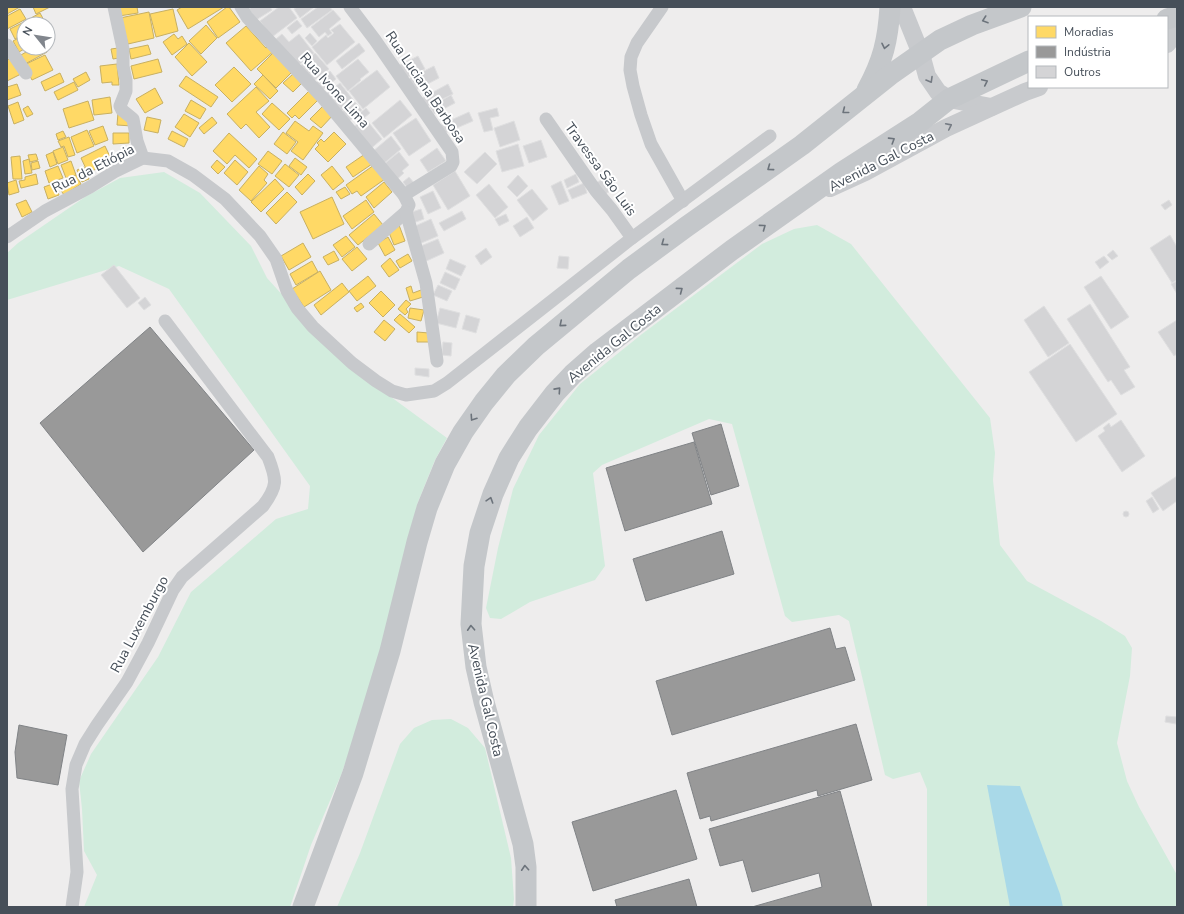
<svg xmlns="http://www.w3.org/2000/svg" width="1184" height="914" font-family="'Nunito Sans',sans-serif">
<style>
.green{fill:#d2ecdd}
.water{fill:#a9d9e8}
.homes{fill:#ffd966;stroke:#c8b062}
.industry{fill:#999;stroke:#808386}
.building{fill:#d4d4d6;stroke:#dfdfe0}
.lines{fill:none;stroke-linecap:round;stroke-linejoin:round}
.street{stroke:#c7c9cc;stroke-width:13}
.secondary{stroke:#c8cacd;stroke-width:18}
.primary{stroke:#c4c7ca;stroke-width:21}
.oneway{stroke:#6c737b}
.oneway2{stroke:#747a82}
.labels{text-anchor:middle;stroke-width:4;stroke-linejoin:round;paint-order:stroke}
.street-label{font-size:14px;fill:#464f59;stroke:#fff}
</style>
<rect width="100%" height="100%" fill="#eeeded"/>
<g class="green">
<polygon points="164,172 200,193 251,246 267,278 342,361 447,438 435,460 418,502 399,578 365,708 341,775 311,845 290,907 84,907 97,875 84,851 82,809 79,781 91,754 158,657 191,592 276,519 308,509 310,486 169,289 119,266 7,300 7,253 18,243 85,197 120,178"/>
<polygon points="817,225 851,244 990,418 995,453 993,480 1000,545 1027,581 1101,621 1125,636 1132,648 1130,676 1117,743 1127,781 1139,807 1177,875 1177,907 927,907 927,789 920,772 893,779 885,775 849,621 839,615 792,622 785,616 732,424 709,419 602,465 593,473 605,566 595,580 530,602 501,619 490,618 486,608 498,548 513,489 539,435 580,384 642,334 762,244 794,229"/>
<polygon points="451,719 468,728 485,748 511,858 514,899 513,907 337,907 360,853 400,744 414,728 432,720"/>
</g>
<polygon class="water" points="987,785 1020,786 1060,894 1063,907 1010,907"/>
<g class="homes">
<polygon points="7,7 20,7 7,14"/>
<polygon points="33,7 50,7 36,14"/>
<polygon points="118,7 137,7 138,13 119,16"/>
<polygon points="182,7 224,7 188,29 177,10"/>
<polygon points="227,7 229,7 240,22 218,38 207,22"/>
<polygon points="20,9 26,19 7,29 7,16"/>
<polygon points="173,9 178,31 156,37 150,14"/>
<polygon points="149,12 154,38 128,44 120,18"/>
<polygon points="40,13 46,24 34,24 31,18"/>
<polygon points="30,19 32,24 24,24 24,34 15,39 10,29"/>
<polygon points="206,25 217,38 201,54 189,41"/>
<polygon points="246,26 266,48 270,45 275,50 251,71 226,43"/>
<polygon points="174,34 178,39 182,36 187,44 172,55 163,42"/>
<polygon points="24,35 24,48 26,48 19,52 13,41"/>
<polygon points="189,43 207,62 192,76 175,57"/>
<polygon points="148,45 151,54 131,59 129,49"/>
<polygon points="33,48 45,48 47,52 25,64 21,55"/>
<polygon points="118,48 119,58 113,59 111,49"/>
<polygon points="274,52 293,71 276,88 257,69"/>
<polygon points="45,55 53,70 32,80 24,65"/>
<polygon points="13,57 21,74 7,81 7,60"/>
<polygon points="158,59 162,72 134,79 131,66"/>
<polygon points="117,64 119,85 112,85 112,82 102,83 100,66"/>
<polygon points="234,67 251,84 232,102 215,85"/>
<polygon points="86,72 90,80 78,87 73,79"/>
<polygon points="60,73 64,82 45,91 41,82"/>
<polygon points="293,74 302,83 293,92 283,83"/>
<polygon points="263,75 278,91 270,99 254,84"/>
<polygon points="186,76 218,97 211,107 179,86"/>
<polygon points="74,82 78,90 58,100 54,92"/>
<polygon points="17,84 21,95 7,100 7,87"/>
<polygon points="256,87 269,101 256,112 270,127 259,138 246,124 241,129 227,114"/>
<polygon points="155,88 163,103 145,113 136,99"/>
<polygon points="310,90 319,99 299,119 295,115 292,118 287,113"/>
<polygon points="110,97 112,113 94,115 92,100"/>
<polygon points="191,100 206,109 200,119 185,111"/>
<polygon points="88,101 94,120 69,128 63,109"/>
<polygon points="18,102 24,120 14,124 8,106"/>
<polygon points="272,103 290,119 279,130 262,114"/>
<polygon points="324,105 334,114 321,128 310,119"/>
<polygon points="28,106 33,114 27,117 23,109"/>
<polygon points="118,113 132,126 117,125"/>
<polygon points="184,114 199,123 190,137 175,127"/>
<polygon points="147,117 161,120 158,133 144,130"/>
<polygon points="212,117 217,123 204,134 199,128"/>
<polygon points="295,121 309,131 313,126 323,133 303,160 291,151 298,142 286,133"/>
<polygon points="103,126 108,140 95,145 89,131"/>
<polygon points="87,130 94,146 77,153 71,137"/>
<polygon points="63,131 66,137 58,140 56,134"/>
<polygon points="172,131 188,139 184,147 168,139"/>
<polygon points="283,132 296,142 287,154 274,144"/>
<polygon points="334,132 346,144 328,162 315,149 319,145 317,143 321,139 324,142"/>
<polygon points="113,133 129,133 129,143 113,144"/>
<polygon points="229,133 257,159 249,168 235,155 227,164 213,151"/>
<polygon points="69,137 75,155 68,157 64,146 61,147 58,141"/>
<polygon points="105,146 112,161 88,173 81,158"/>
<polygon points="63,147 68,160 58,164 53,151"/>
<polygon points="268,151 282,161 272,174 258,164"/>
<polygon points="53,152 57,164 50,167 46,155"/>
<polygon points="36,154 38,160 30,162 28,155"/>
<polygon points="365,154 372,164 353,177 346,167"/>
<polygon points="20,156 22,179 13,179 11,157"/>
<polygon points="295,158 307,167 301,175 289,166"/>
<polygon points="29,159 32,173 25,174 23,161"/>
<polygon points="217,160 225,167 218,174 211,167"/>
<polygon points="235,160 248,172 237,185 224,173"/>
<polygon points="38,161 40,168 32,170 31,163"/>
<polygon points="71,161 76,175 66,178 61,165"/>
<polygon points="285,164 299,175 289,187 275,176"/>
<polygon points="374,165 385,179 361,196 357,191 352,194 346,185"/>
<polygon points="58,166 63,178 49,183 45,171"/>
<polygon points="259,166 268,174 264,180 267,183 251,201 239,190"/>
<polygon points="332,166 344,181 333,190 321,175"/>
<polygon points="84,167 89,179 82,182 77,170"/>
<polygon points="36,174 38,184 21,188 19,181 25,180 25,177"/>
<polygon points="308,174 315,181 302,195 295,187"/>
<polygon points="76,175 81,184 64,195 58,186"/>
<polygon points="275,179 284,189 261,212 251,202"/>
<polygon points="16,180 19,192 9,195 7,183"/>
<polygon points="384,182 392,192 374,208 366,197"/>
<polygon points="55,183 59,195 48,199 44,187"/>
<polygon points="345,187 350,194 341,199 336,192"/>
<polygon points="287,192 297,202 276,224 266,213"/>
<polygon points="332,197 344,224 313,239 300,212"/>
<polygon points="26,200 32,212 22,217 16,204"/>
<polygon points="366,200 374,212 352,229 343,216"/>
<polygon points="374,214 383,225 358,245 349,235"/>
<polygon points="399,225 405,241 394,245 388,230"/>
<polygon points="346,236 355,247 342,257 333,245"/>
<polygon points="388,237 395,250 385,256 378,243"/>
<polygon points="303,243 311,257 289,270 281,256"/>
<polygon points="357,247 367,259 352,271 342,259"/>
<polygon points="334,251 339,260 328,265 323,257"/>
<polygon points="408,254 412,261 400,268 396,261"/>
<polygon points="390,258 399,270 389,277 381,266"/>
<polygon points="312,261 318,272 296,285 290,274"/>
<polygon points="320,271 331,290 304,307 292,289"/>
<polygon points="368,276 376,286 357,301 349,291"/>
<polygon points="342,283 349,292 321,315 314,305"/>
<polygon points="411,286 413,293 421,290 423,297 410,301 406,288"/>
<polygon points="381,291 395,305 383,317 369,303"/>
<polygon points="406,300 411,304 406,309 408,312 405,315 398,309"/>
<polygon points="361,303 364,307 357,312 354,308"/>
<polygon points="410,308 424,310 421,321 408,318"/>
<polygon points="400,314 415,327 409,333 394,320"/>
<polygon points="384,320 395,329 385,341 374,332"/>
<polygon points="417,332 429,333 429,342 417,342"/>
</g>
<g class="industry">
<polygon points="150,327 254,450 143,552 40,423"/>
<polygon points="721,424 739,486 711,495 692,433"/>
<polygon points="694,442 712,504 625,531 606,468"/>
<polygon points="722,531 734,574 646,601 633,559"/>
<polygon points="830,628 836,649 845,647 855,680 672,735 656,681"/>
<polygon points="856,724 872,780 818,796 817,790 711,821 710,816 700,819 687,773"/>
<polygon points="19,725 67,735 58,785 17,778 15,752"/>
<polygon points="676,790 697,859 593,891 572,822"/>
<polygon points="840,791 872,907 752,907 822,887 819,873 752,892 743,860 720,866 709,829"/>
<polygon points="689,879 697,907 617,907 615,900"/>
</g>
<g class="building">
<polygon points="252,7 270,7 272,10 256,20 249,9"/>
<polygon points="279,7 289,7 297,18 272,37 260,21"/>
<polygon points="297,7 314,7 300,18 294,9"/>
<polygon points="318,7 330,7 332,10 307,28 301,19"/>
<polygon points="333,10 341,19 329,29 332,33 328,36 325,32 319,37 311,27"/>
<polygon points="297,20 302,26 292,34 287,28"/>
<polygon points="340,24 355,42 327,65 312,47 326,35 328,38 334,33 331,30"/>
<polygon points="310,33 317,41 312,46 305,38"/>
<polygon points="282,34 289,42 299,34 314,53 297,66 276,39"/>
<polygon points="359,43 365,51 342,69 336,61"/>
<polygon points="315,53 329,69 311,83 298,68"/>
<polygon points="418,56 425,69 402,80 396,67"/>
<polygon points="358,59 369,72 360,79 361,80 348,91 336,76"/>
<polygon points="434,66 439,78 414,91 408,79"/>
<polygon points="377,70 390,87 363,109 349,91"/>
<polygon points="330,71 336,79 319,93 313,85"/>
<polygon points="340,83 354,101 339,113 324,95"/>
<polygon points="448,84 453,94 426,107 422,98"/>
<polygon points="451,95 455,103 434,114 430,107"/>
<polygon points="400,100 412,115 384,138 372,123"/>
<polygon points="355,102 362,110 347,123 339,114"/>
<polygon points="366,108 370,113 364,118 360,113"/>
<polygon points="497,108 499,116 490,118 493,130 484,132 478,113"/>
<polygon points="469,112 473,121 443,134 440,125"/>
<polygon points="365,118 382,139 368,151 351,129"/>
<polygon points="416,118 431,141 409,156 393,133"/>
<polygon points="514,121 520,140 500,147 494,128"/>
<polygon points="391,136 401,149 382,165 372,152"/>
<polygon points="541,140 547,157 529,163 523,146"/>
<polygon points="518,144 524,166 502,172 496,151"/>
<polygon points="437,148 446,161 428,172 420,160"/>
<polygon points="399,152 409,165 402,171 404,173 395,181 383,165"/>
<polygon points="485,152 497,164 477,184 464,172"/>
<polygon points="455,171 470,196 448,210 433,185"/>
<polygon points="576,174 579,182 567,188 564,180"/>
<polygon points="518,175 528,186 517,197 507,187"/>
<polygon points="610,175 617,187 602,196 594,184"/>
<polygon points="409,177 415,184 408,189 403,182"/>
<polygon points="561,181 569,201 559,205 551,186"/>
<polygon points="584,183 587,193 572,199 568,190"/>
<polygon points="489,184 508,207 495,218 476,195"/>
<polygon points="532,189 548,209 533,221 517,200"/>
<polygon points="433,191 441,208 428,214 420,197"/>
<polygon points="1169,200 1172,205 1165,210 1161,205"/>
<polygon points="421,209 424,219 413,223 409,213"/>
<polygon points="462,211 466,219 444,231 439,223"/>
<polygon points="506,214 509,221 499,226 495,219"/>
<polygon points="527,217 534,228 520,237 513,226"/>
<polygon points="431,219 438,236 419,244 413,227"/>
<polygon points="1170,235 1177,247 1177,280 1172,283 1150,248"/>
<polygon points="438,239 444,253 422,263 416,248"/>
<polygon points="486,248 492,257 481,265 475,256"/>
<polygon points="1113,250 1118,256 1112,260 1107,255"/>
<polygon points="559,256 569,257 568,269 557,268"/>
<polygon points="1104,256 1109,262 1100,269 1095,262"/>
<polygon points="450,259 466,266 461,276 446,269"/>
<polygon points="114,265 140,298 127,308 101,275"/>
<polygon points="445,272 460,279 455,290 440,283"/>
<polygon points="1101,276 1129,317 1111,329 1084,287"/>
<polygon points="1177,281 1177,294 1171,284"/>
<polygon points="438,285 452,291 447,301 433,295"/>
<polygon points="145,297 151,305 144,310 138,303"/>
<polygon points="1090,304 1130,367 1124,370 1135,387 1121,395 1111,380 1108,382 1067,319"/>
<polygon points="1044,306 1069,343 1048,357 1024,320"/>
<polygon points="440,308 460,313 456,328 436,323"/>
<polygon points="466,315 480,319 476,333 462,329"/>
<polygon points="1177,320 1177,354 1174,356 1158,332"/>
<polygon points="443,342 452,343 451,356 442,355"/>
<polygon points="1070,344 1117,414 1076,442 1029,372"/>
<polygon points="415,368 429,369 429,377 415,375"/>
<polygon points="1121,420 1145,456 1122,472 1098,436 1105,431 1103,428 1109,423 1111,427"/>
<polygon points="1177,476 1177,501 1163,511 1151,493"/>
<polygon points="1152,497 1159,509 1153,513 1146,501"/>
<circle cx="1126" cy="514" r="3"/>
<polygon points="1166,716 1177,717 1176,724 1165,722"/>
</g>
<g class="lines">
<g class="street">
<polyline points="114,7 123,49 123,66 126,80 126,91 120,106 122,110 133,119 137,141 143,158"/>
<polyline points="241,7 247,17 258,29 323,98 404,195 409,205 406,212 369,244"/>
<polyline points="350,7 375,40 452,152 453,162 451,166 404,195"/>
<polyline points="662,7 637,43 631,57 630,70 633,86 641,115 651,144 683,201"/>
<polyline points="7,45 26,73"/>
<polyline points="546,119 596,191 612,210 632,238"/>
<polyline points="406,212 426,283 437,361"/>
<polyline points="7,237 45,211 90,187 114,172 143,158 168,161 193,175 225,199 260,236 276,259 287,291 297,308 313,327 352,363 376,381 392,391 406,395 434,391 447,383 632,238 770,136"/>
<path d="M72,907l5,-35 -5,-83 4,-24 9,-21 12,-19 30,-43 21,-39 25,-53 9,-13 81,-71c15,-20 14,-26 5,-49l-103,-136"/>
</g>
<g class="secondary">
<polyline points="902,7 921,54 927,76 938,92 949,99 991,107"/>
<polyline points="1167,44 1177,31"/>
<polyline points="830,188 865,172 946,128 1025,92 1039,87"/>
</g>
<g class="primary">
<polyline points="1167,19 1177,16"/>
<path d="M867,90c16,-29 21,-50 23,-83"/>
<polyline points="303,907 353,773 390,651 417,542 427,508 445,464 463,432 484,402 506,375 536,346 629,269 686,227 802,145 890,75 940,40 972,25 1021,7"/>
<polyline points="526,907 526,867 523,844 484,702 476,667 471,624 474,566 480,533 493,494 509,458 528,428 555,393 573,374 598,352 732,250 842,172 920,122 949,99 1029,61"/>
</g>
</g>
<defs><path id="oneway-chevron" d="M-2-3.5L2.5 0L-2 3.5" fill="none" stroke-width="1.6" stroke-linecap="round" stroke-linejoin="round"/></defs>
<g class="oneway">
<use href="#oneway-chevron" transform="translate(985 20) rotate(161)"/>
<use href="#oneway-chevron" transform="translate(885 46) rotate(102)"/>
<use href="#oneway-chevron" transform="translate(985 82) rotate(-25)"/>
<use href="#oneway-chevron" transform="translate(845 111) rotate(142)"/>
<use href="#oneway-chevron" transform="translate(892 140) rotate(-32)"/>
<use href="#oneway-chevron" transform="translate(770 168) rotate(144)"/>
<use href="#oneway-chevron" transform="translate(763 227) rotate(-36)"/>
<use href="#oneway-chevron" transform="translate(664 243) rotate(144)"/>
<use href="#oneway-chevron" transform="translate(680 290) rotate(-37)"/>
<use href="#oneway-chevron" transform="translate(562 324) rotate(140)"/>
<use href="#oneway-chevron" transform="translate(558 390) rotate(-48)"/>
<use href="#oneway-chevron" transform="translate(473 418) rotate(124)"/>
<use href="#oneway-chevron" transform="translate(490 500) rotate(-72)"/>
<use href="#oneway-chevron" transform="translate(471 628) rotate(-93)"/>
<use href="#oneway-chevron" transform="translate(525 868) rotate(-94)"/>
</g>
<g class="oneway2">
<use href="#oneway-chevron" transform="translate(930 80) rotate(60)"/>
<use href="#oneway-chevron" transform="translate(949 126) rotate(-26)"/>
</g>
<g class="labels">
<g class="street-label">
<text transform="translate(426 87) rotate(56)" y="5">Rua Luciana Barbosa</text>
<text transform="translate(335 90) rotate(48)" y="5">Rua Ivone Lima</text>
<text transform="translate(881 161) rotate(-27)" y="5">Avenida Gal Costa</text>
<text transform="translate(93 168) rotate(-27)" y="5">Rua da Etiópia</text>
<text transform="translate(601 169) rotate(54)" y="5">Travessa São Luis</text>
<text transform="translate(614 343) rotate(-39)" y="5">Avenida Gal Costa</text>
<text transform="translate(139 624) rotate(-62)" y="5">Rua Luxemburgo</text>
<text transform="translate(486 700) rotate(77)" y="5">Avenida Gal Costa</text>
</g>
</g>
<rect width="1184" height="914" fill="none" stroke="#464f59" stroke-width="16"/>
<rect x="1028" y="16" width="140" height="72" fill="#ffffff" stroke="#b5b9bd"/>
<rect x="1036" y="26" width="20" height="12" fill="#ffd966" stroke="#b5b9bd"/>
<text x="1064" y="36" font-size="12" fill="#464f59">Moradias</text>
<rect x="1036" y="46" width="20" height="12" fill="#999999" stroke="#b5b9bd"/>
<text x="1064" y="56" font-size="12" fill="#464f59">Indústria</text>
<rect x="1036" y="66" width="20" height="12" fill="#d4d4d6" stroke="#b5b9bd"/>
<text x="1064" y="76" font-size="12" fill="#464f59">Outros</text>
<g transform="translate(36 36) rotate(300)"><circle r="19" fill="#ffffff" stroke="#b5b9bd"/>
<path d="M0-3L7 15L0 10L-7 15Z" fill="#81868d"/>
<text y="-6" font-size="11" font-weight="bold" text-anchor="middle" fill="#464f59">N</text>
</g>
</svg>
